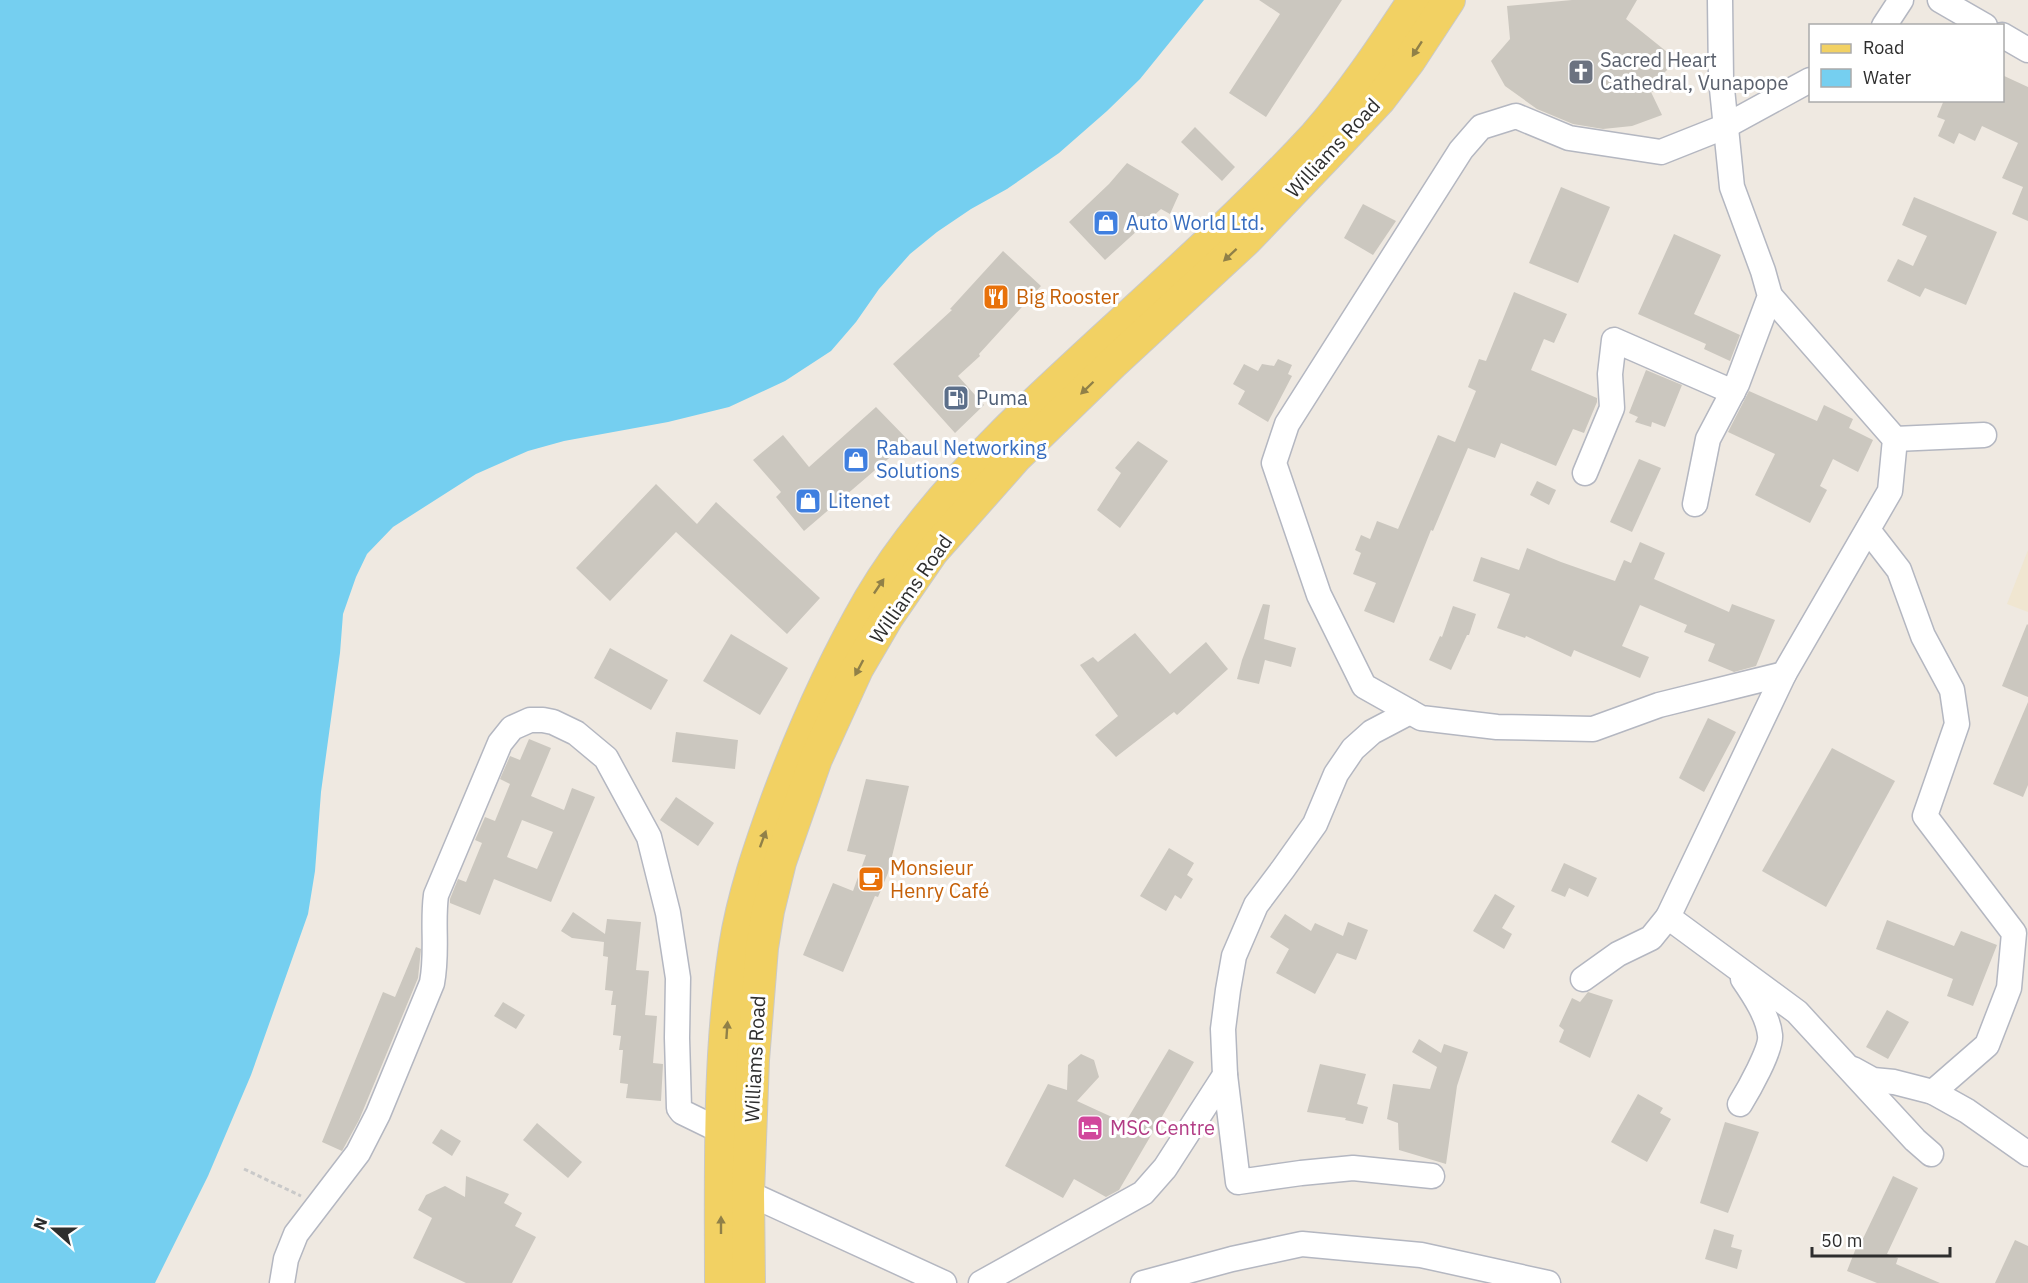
<svg xmlns="http://www.w3.org/2000/svg" width="2028" height="1283" font-family="'IBM Plex Sans',sans-serif">
<style>
.education{fill:#f0e6d1}
.water{fill:#75cff0}
.building{fill:#cbc7bf;fill-rule:evenodd}
.lines{fill:none;stroke-linecap:round;stroke-linejoin:round}
.minor-casing{stroke:#b4b7c1;stroke-width:27}
.major-casing{stroke:#c9c9c9;stroke-width:34}
.path{stroke:#c9c9c9;stroke-width:3;stroke-dasharray:4.5 3;stroke-linecap:butt}
.minor{stroke:#fff;stroke-width:24}
.major{stroke:#f2d163;stroke-width:32}
.oneway{fill:#908048}
.labels{text-anchor:middle;stroke-width:6;stroke-linejoin:round;paint-order:stroke}
.worship-label{font-size:20px;fill:#5b616d;stroke:#fff;text-anchor:start}
.street-label{font-size:20px;fill:#2e2e2e;stroke:#fff}
.shop-label{font-size:20px;fill:#366cbe;stroke:#fff;text-anchor:start}
.food-label{font-size:20px;fill:#c56008;stroke:#fff;text-anchor:start}
.service-label{font-size:20px;fill:#4e5e75;stroke:#fff;text-anchor:start}
.hotel-label{font-size:20px;fill:#b23c85;stroke:#fff;text-anchor:start}
</style>
<rect width="100%" height="100%" fill="#efe9e1"/>
<polygon class="education" points="2028,550 2028,612 2007,604"/>
<polygon class="water" points="0,0 1204,0 1140,79 1107,111 1059,153 1007,189 971,209 937,232 910,254 879,289 856,322 831,351 785,381 729,407 668,422 564,441 528,451 476,474 393,527 367,554 356,577 343,614 340,653 321,792 315,871 308,914 251,1075 208,1176 155,1283 0,1283"/>
<g class="building">
<polygon points="1259,0 1342,0 1266,117 1229,93 1280,14"/>
<polygon points="1572,0 1637,0 1626,19 1677,60 1654,83 1658,90 1651,92 1662,115 1632,126 1603,129 1573,124 1537,109 1505,86 1491,61 1510,39 1507,6"/>
<polygon points="2002,75 2028,87 2028,221 2012,214 2023,187 2002,178 2018,143 1982,126 1975,141 1959,133 1954,144 1938,136 1945,120 1937,117 1944,100 2002,100"/>
<polygon points="1195,127 1235,167 1222,181 1181,142"/>
<polygon points="1127,163 1179,194 1170,214 1161,209 1105,260 1069,222 1109,184"/>
<polygon points="1561,187 1610,207 1578,283 1529,263"/>
<polygon points="1914,197 1997,232 1966,305 1925,288 1920,297 1887,281 1898,259 1913,266 1927,236 1902,225"/>
<polygon points="1363,204 1396,221 1373,255 1344,238"/>
<polygon points="1674,234 1721,255 1694,314 1740,335 1730,361 1704,349 1706,344 1638,314"/>
<polygon points="1003,251 1041,286 979,354 980,356 958,376 984,405 955,433 893,364 952,310 950,309"/>
<polygon points="1514,292 1567,314 1554,343 1544,339 1531,370 1597,398 1597,402 1584,433 1573,429 1556,466 1501,443 1495,458 1468,448 1433,531 1431,530 1394,623 1364,611 1376,583 1353,574 1361,553 1355,550 1361,535 1370,539 1377,521 1398,529 1438,435 1455,442 1476,391 1468,387 1479,359 1486,361"/>
<polygon points="1278,359 1292,365 1288,374 1292,376 1268,422 1238,404 1245,391 1233,384 1244,364 1258,371 1262,364 1274,366"/>
<polygon points="1646,370 1682,385 1665,427 1652,422 1651,427 1635,422 1638,417 1629,413"/>
<polygon points="1749,391 1817,421 1824,405 1853,419 1849,428 1873,440 1858,472 1833,459 1820,486 1827,490 1810,523 1755,495 1775,454 1728,432"/>
<polygon points="876,407 909,441 804,531 776,497 781,492 753,460 783,435 809,467"/>
<polygon points="1138,441 1168,461 1120,528 1097,510 1121,473 1115,468"/>
<polygon points="1639,459 1661,468 1632,532 1610,522"/>
<polygon points="1537,481 1556,490 1549,505 1530,495"/>
<polygon points="656,484 697,524 716,502 820,598 787,634 676,532 610,601 576,568"/>
<polygon points="1640,542 1665,553 1654,579 1729,612 1732,604 1775,620 1756,666 1734,672 1708,661 1715,644 1684,632 1687,625 1640,605 1622,646 1649,657 1640,678 1574,650 1571,657 1526,636 1525,638 1497,628 1510,594 1473,581 1481,557 1519,570 1527,548 1561,562 1615,581 1624,560 1631,563"/>
<polygon points="1263,604 1270,605 1264,639 1296,648 1291,667 1265,660 1259,684 1237,679 1242,660"/>
<polygon points="1453,606 1476,614 1469,635 1467,635 1451,670 1429,660 1440,636 1442,637"/>
<polygon points="2027,624 2028,625 2028,697 2002,686"/>
<polygon points="1135,633 1170,674 1206,642 1228,669 1177,715 1174,712 1116,757 1095,735 1118,716 1080,665 1093,657 1098,662"/>
<polygon points="731,634 788,668 760,715 703,681"/>
<polygon points="610,648 668,680 651,710 594,678"/>
<polygon points="2028,702 2028,785 2023,797 1993,784"/>
<polygon points="1708,718 1736,732 1704,792 1679,778"/>
<polygon points="676,732 738,740 735,769 672,762"/>
<path d="M529,739l22,9 -20,48 33,14 8,-22 23,9 -44,105 -57,-23 -14,36 -30,-12v-4l8,-20 8,3 16,-39 -7,-3 10,-23 10,4 15,-37 -10,-5 10,-23 10,4zM522,820l31,12 -16,37 -30,-12z"/>
<polygon points="1832,748 1895,781 1826,907 1762,871"/>
<polygon points="866,779 909,786 888,873 878,897 875,896 843,972 803,955 833,883 853,891 866,855 847,851"/>
<polygon points="676,797 714,823 698,846 660,820"/>
<polygon points="1169,848 1194,863 1187,875 1193,879 1181,899 1175,895 1166,911 1140,896"/>
<polygon points="1564,863 1597,878 1588,897 1569,888 1565,897 1551,891"/>
<polygon points="1495,894 1515,906 1502,928 1512,934 1504,949 1473,931"/>
<polygon points="573,912 605,934 607,919 641,922 636,970 649,971 645,1015 657,1016 653,1063 663,1064 661,1101 626,1098 628,1084 620,1083 623,1050 619,1050 621,1036 613,1035 616,1005 611,1005 613,991 605,990 608,957 603,956 604,942 572,938 561,931"/>
<polygon points="1285,914 1311,931 1315,923 1343,936 1348,922 1368,930 1356,960 1337,953 1315,994 1276,973 1289,949 1270,937"/>
<polygon points="1887,920 1954,946 1961,931 1997,945 1973,1006 1947,996 1953,979 1876,949"/>
<polygon points="416,947 421,949 418,978 359,1120 342,1151 322,1142 383,992 395,997"/>
<polygon points="1588,992 1613,1000 1590,1058 1559,1042 1564,1030 1559,1026 1572,998 1580,1002"/>
<polygon points="503,1002 525,1015 516,1029 494,1016"/>
<polygon points="1887,1010 1909,1022 1888,1059 1866,1047"/>
<polygon points="1419,1039 1441,1053 1444,1044 1468,1052 1457,1086 1446,1164 1399,1150 1398,1123 1387,1119 1393,1084 1430,1089 1437,1067 1412,1052"/>
<polygon points="1169,1049 1194,1062 1119,1190 1106,1197 1074,1179 1063,1198 1005,1166 1048,1084 1067,1090 1068,1065 1081,1054 1094,1060 1099,1077 1077,1101 1125,1123"/>
<polygon points="1320,1064 1366,1074 1357,1104 1368,1107 1363,1124 1345,1120 1346,1118 1307,1112"/>
<polygon points="1638,1094 1663,1108 1660,1113 1671,1119 1647,1162 1611,1142"/>
<polygon points="1725,1122 1759,1132 1728,1213 1700,1203"/>
<polygon points="537,1123 582,1162 568,1178 523,1140"/>
<polygon points="441,1129 461,1141 452,1156 432,1143"/>
<polygon points="466,1176 509,1194 504,1203 522,1213 515,1226 536,1237 512,1283 466,1283 413,1258 432,1218 418,1210 426,1195 445,1186 465,1197"/>
<polygon points="1893,1176 1918,1188 1887,1254 1898,1258 1896,1264 1940,1283 1877,1283 1847,1271 1856,1248 1858,1249"/>
<polygon points="1714,1229 1734,1235 1731,1247 1742,1250 1737,1269 1705,1259"/>
<polygon points="2015,1240 2028,1246 2028,1283 1995,1283"/>
</g>
<g class="lines">
<g class="minor-casing">
<g id="minor">
<polyline points="1940,0 1985,26"/>
<polyline points="1884,26 1901,0"/>
<polyline points="2002,35 2028,50"/>
<polyline points="1770,296 1895,439 1890,491 1784,674 1659,705 1593,729 1497,727 1421,718 1364,686 1319,595 1274,463 1287,424 1461,150 1481,127 1516,116 1569,138 1661,152 1724,127 1810,80"/>
<polyline points="1895,439 1984,435"/>
<polyline points="1585,473 1612,408 1610,374 1614,340 1733,392"/>
<polyline points="1695,504 1708,439 1737,384 1770,296 1763,271 1732,187 1721,79 1720,0"/>
<polyline points="1868,530 1899,570 1923,636 1952,690 1957,724 1925,816 2014,933 2009,988 1987,1045 1933,1092"/>
<polyline points="1784,674 1668,917 1797,1012 1915,1140 1931,1154"/>
<polyline points="1583,979 1618,954 1651,938 1668,917"/>
<polyline points="1853,1069 1873,1080 1894,1082 1933,1092 1967,1111 2028,1154"/>
<polyline points="1225,1075 1238,1182 1301,1173 1353,1168 1432,1176"/>
<path d="M1740,1104c8,-13 32,-55 30,-69 -2,-19 -16,-40 -27,-56"/>
<polyline points="748,1193 944,1283"/>
<path d="M282,1283l4,-24 10,-25 62,-81 20,-39 54,-131c6,-32 0,-58 4,-88l64,-152 12,-15 18,-8h13l10,2 23,11 30,25 43,79 19,76 10,65 -1,60 2,70 3,4 39,19"/>
<polyline points="981,1283 1143,1193 1165,1168 1225,1075 1223,1029 1228,990 1234,956 1256,905 1283,869 1315,824 1336,774 1353,749 1372,732 1410,712"/>
<polyline points="1143,1283 1232,1259 1302,1244 1421,1255 1548,1283"/>
</g>
</g>
<g class="major-casing">
<g id="major">
<path d="M721,1283c0,-111 -3,-226 14,-336 8,-51 25,-100 42,-147 26,-70 56,-137 93,-201 36,-61 85,-117 135,-167 102,-100 213,-191 310,-296 37,-42 68,-89 99,-136"/>
<polyline points="749,1283 748,1193 753,1060 762,948 768,911 780,862 816,759 857,669 888,616 932,552 1016,457 1113,363 1246,240 1334,148 1380,99 1409,61 1449,0"/>
</g>
</g>
<polyline class="path" points="244,1169 301,1196"/>
<use href="#minor" class="minor"/>
<use href="#major" class="major"/>
</g>
<defs><path id="oneway-solid" d="M-6-.8H1V-3.2L6.5 0L1 3.2V.8H-6Z" transform="scale(1.5)"/></defs>
<g class="oneway">
<use href="#oneway-solid" transform="translate(1417 49) rotate(123)"/>
<use href="#oneway-solid" transform="translate(1230 255) rotate(137)"/>
<use href="#oneway-solid" transform="translate(1087 388) rotate(136)"/>
<use href="#oneway-solid" transform="translate(879 586) rotate(-56)"/>
<use href="#oneway-solid" transform="translate(859 668) rotate(118)"/>
<use href="#oneway-solid" transform="translate(763 839) rotate(-70)"/>
<use href="#oneway-solid" transform="translate(727 1030) rotate(-86)"/>
<use href="#oneway-solid" transform="translate(721 1225) rotate(-90)"/>
</g>
<defs>
<g id="church-square" transform="scale(1.35)"><rect x="-9" y="-9" width="18" height="18" rx="4" fill="#6b7280" stroke="#fff"/><path d="M-1.2-6h2.4v3.5h3.3v2.4h-3.3V6h-2.4V-.1h-3.3v-2.4h3.3Z" fill="#fff"/></g>
<g id="shop-square" transform="scale(1.35)"><rect x="-9" y="-9" width="18" height="18" rx="4" fill="#3f7fe0" stroke="#fff"/><path d="M-5-2.5h2.3a2.7 3.5 0 0 1 5.4 0H5L5.5 6h-11ZM-1.5-2.5h3a1.5 2.3 0 0 0-3 0Z" fill="#fff"/></g>
<g id="restaurant-square" transform="scale(1.35)"><rect x="-9" y="-9" width="18" height="18" rx="4" fill="#e8710a" stroke="#fff"/><path d="M-5-6h1v4h1v-4h1v4h1v-4h1v5L-1.5 .5V6h-2V.5L-5-1ZM5-6V6H3V1.5H1.5Q1.5-4 5-6Z" fill="#fff"/></g>
<g id="fuel-square" transform="scale(1.35)"><rect x="-9" y="-9" width="18" height="18" rx="4" fill="#5c6f8a" stroke="#fff"/><path d="M-5.5-6h7V0h2V4h1.3V-2.5L3-4.5l.8-.8L6-3V5H2.5V1h-1V6h-7ZM-4.2-4.7v3.2H.2V-4.7Z" fill="#fff"/></g>
<g id="cafe-square" transform="scale(1.35)"><rect x="-9" y="-9" width="18" height="18" rx="4" fill="#e8710a" stroke="#fff"/><path d="M-5.5-4.5H6V0H3Q3 3.5 0 3.5H-2.5Q-5.5 3.5-5.5 0ZM3-3.2v2h1.7v-2ZM-6 4.5H4V6H-6Z" fill="#fff"/></g>
<g id="hotel-square" transform="scale(1.35)"><rect x="-9" y="-9" width="18" height="18" rx="4" fill="#d1479c" stroke="#fff"/><path d="M-6-4.5h1.5V1H6V5H4.5V3h-9V5H-6ZM-4 0a1.8 1.8 0 1 1 3.6 0ZM.5 0V-2.5h3Q6-2.5 6 0Z" fill="#fff"/></g>
</defs>
<g fill-rule="evenodd">
<use href="#church-square" x="1581" y="72"/>
<use href="#shop-square" x="1106" y="223"/>
<use href="#restaurant-square" x="996" y="297"/>
<use href="#fuel-square" x="956" y="398"/>
<use href="#shop-square" x="856" y="460"/>
<use href="#shop-square" x="808" y="501"/>
<use href="#cafe-square" x="871" y="879"/>
<use href="#hotel-square" x="1090" y="1128"/>
</g>
<g class="labels">
<g class="worship-label">
<text x="1600" y="67">Sacred Heart<tspan x="1600" dy="23">Cathedral, Vunapope</tspan></text>
</g>
<g class="street-label">
<text transform="translate(1333 148) rotate(-47)" y="7">Williams Road</text>
<text transform="translate(911 589) rotate(-55)" y="7">Williams Road</text>
<text transform="translate(755 1059) rotate(-87)" y="7">Williams Road</text>
</g>
<g class="shop-label">
<text x="1126" y="230">Auto World Ltd.</text>
<text x="876" y="455">Rabaul Networking<tspan x="876" dy="23">Solutions</tspan></text>
<text x="828" y="508">Litenet</text>
</g>
<g class="food-label">
<text x="1016" y="304">Big Rooster</text>
<text x="890" y="875">Monsieur<tspan x="890" dy="23">Henry Café</tspan></text>
</g>
<g class="service-label">
<text x="976" y="405">Puma</text>
</g>
<g class="hotel-label">
<text x="1110" y="1135">MSC Centre</text>
</g>
</g>
<rect x="1809" y="24" width="195" height="78" fill="#ffffff" stroke="#ababab" stroke-width="1.5"/>
<rect x="1821" y="44" width="30" height="9" fill="#f2d163" stroke="#ababab" stroke-width="1.5"/>
<text x="1863" y="54" font-size="18" fill="#2e2e2e">Road</text>
<rect x="1821" y="69" width="30" height="18" fill="#75cff0" stroke="#ababab" stroke-width="1.5"/>
<text x="1863" y="84" font-size="18" fill="#2e2e2e">Water</text>
<g transform="translate(54 1229) rotate(291)" stroke="#ffffff" stroke-width="4.5" paint-order="stroke">
<path d="M0-4.5L10 22L0 15L-10 22Z" fill="#2e2e2e"/>
<text y="-9" font-size="16" font-weight="bold" text-anchor="middle" fill="#2e2e2e">N</text>
</g>
<path d="M1812 1247v9h138v-9" fill="none" stroke="#2e2e2e" stroke-width="3"/>
<text x="1821" y="1247" font-size="18" fill="#2e2e2e" stroke="#ffffff" stroke-width="4.5" paint-order="stroke">50 m</text>
</svg>
